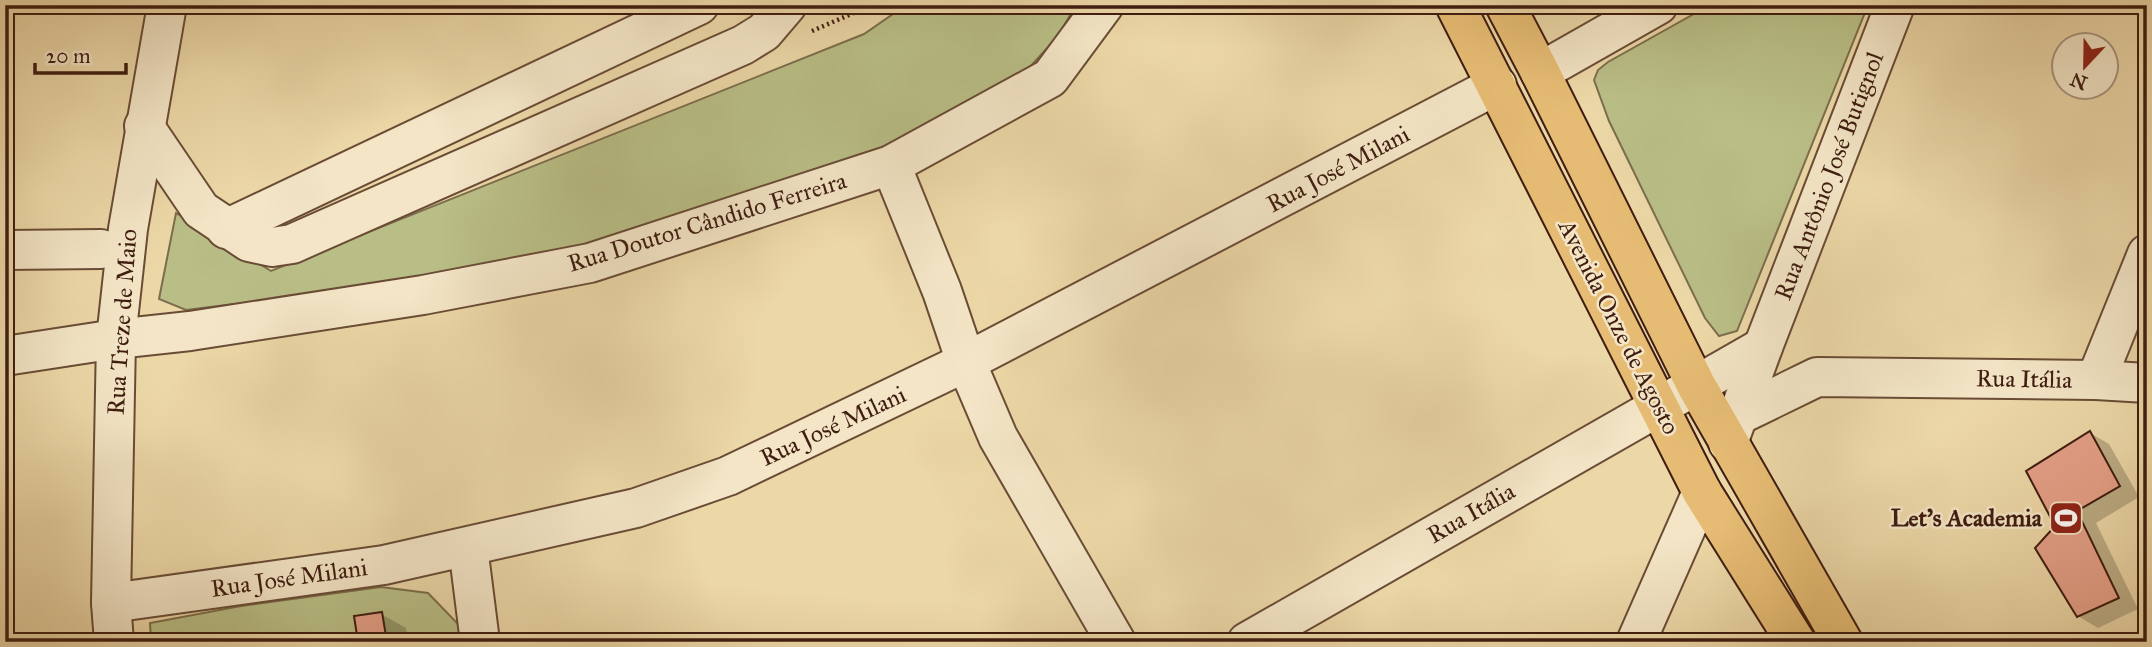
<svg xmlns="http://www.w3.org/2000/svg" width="2152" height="647" font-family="'IM FELL Great Primer',serif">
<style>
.green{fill:#b9be86;stroke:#7c6e4c;stroke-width:2}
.shadow{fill:#0003}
.building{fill:#e5a088;stroke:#3f1d11;stroke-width:2}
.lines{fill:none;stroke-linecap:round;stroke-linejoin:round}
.minor-casing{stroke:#6a4c36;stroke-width:42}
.major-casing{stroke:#3f1d11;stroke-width:42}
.path{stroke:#3f1d11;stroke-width:4.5;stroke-dasharray:2 3.5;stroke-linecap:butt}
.minor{stroke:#f3e5c6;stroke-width:38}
.major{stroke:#e6bc74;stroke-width:38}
.labels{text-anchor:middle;stroke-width:5;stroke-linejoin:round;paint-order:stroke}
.street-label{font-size:24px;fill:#3f1d11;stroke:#f3e5c6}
.poi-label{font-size:24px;font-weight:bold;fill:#3f1d11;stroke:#f3e5c6;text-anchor:end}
</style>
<rect width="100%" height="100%" fill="#ecd7a7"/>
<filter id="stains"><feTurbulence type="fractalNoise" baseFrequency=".00286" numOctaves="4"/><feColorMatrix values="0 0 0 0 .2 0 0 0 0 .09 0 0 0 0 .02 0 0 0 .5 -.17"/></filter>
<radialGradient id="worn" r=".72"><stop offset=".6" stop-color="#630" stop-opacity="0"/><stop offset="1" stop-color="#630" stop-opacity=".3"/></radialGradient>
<g class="green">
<polygon points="906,5 1076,5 1058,36 1020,78 916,139 621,236 423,280 186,310 159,299 176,213 271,271 864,34"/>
<polygon points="1710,5 1868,5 1737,331 1719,336 1705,318 1609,121 1594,80 1598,70 1608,62"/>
<polygon points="381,587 428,593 459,625 469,642 151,642 150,623 241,606"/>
</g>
<g class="shadow">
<polygon points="2090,433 2109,444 2139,497 2096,523 2138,609 2098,628 2078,616 2058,526"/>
<polygon points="381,614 406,628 408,640 432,642 360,642"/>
</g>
<g class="building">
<polygon points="2090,431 2120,486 2077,511 2119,598 2077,617 2035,548 2055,526 2026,471"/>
<polygon points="382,612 387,642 358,642 354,616"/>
<polygon points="423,635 436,642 390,642"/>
</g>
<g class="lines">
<g class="minor-casing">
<g id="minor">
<polyline points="1540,72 1658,5"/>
<polyline points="144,126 201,210 249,242 272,247 292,244 743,45 764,32 787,5"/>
<polyline points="891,165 942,291 966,362 998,437 1116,642"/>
<polyline points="226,229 699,5"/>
<polyline points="5,250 101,249"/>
<polyline points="5,356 116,339 190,331 423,295 590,263 891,165 1050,78 1104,5"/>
<polyline points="2096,380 2147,254"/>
<polyline points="1739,415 1817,377 2096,380 2147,383"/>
<polyline points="1728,443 1763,347 1895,5"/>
<polyline points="468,547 480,642"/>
<polyline points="111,603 384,565 636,508 728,476 966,362 1497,85"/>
<polyline points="114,642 111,603 116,339 128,229 167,5"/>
<polyline points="1247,642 1763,347"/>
<polyline points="1636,642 1702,492"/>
</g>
</g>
<g class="major-casing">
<g id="major">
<polyline points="1455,5 1702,492 1796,642"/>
<polyline points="1505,5 1540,72 1696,385 1843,642"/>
</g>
</g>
<polyline class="path" points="812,31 872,5"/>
<use href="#minor" class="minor"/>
<use href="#major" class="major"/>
</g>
<defs>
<g id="stadium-square" transform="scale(1.75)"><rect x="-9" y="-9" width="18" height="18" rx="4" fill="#8f2418" stroke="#f3e5c6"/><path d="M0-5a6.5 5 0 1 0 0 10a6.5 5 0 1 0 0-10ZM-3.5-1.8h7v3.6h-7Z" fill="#fff"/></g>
</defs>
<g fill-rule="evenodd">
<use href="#stadium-square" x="2066" y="518"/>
</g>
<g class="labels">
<g class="street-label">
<text transform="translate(1338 169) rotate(-28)" y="8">Rua José Milani</text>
<text transform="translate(1829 176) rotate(-69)" y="8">Rua Antônio José Butignol</text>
<text transform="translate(707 222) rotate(-17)" y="8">Rua Doutor Cândido Ferreira</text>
<text transform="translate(122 322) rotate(-86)" y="8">Rua Treze de Maio</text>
<text transform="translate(1619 327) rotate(63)" y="8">Avenida Onze de Agosto</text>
<text transform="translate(2024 379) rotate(1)" y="8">Rua Itália</text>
<text transform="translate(833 426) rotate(-25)" y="8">Rua José Milani</text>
<text transform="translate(1471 513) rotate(-30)" y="8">Rua Itália</text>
<text transform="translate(289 578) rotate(-8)" y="8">Rua José Milani</text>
</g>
<g class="poi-label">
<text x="2042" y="526">Let's Academia</text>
</g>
</g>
<rect width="2152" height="647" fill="none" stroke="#ecd7a7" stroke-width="28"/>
<rect x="7" y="7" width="2138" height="633" fill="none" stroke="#3f1d11" stroke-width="3.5"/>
<rect x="14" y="14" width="2124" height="619" fill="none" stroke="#3f1d11" stroke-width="2"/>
<g transform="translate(2085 66) rotate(202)"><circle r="33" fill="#f3e5c6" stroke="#ab957e" stroke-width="2"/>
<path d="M0-5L12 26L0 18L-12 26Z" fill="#8f2418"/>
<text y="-10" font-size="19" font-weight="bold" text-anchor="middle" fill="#3f1d11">N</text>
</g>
<path d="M35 63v10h91v-10" fill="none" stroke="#3f1d11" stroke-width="3.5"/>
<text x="46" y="63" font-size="21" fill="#3f1d11" stroke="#f3e5c6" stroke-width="5" paint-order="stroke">20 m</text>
<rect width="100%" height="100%" filter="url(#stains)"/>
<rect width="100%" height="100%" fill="url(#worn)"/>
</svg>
